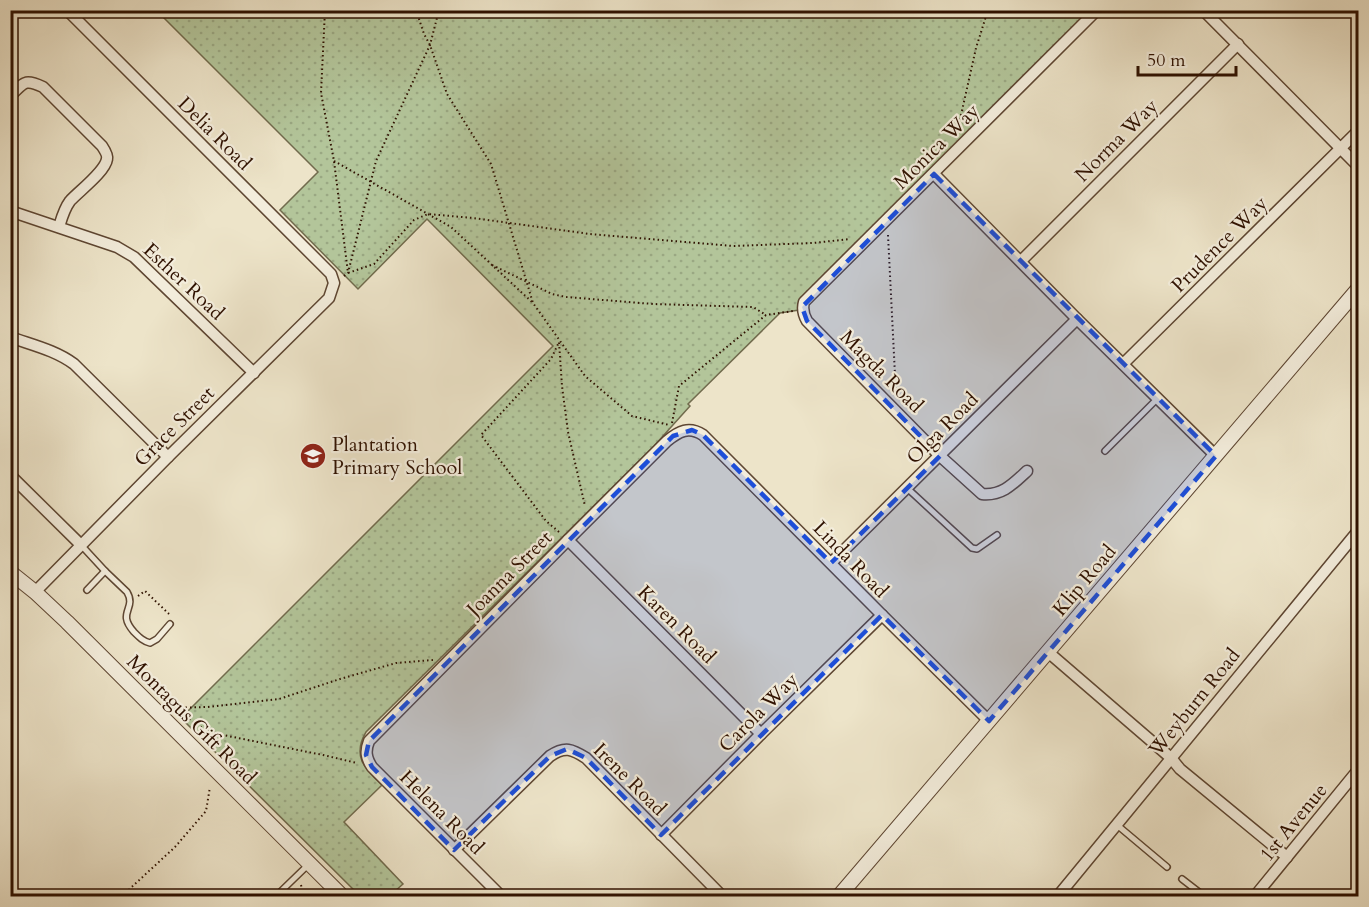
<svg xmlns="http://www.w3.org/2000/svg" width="1369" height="907" font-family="Cardo,serif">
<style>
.grass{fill:url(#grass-dots);stroke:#716b4d;stroke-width:1.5}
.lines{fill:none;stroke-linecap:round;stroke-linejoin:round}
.service-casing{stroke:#5e4632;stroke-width:8}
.minor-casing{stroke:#5e4632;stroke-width:13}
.tertiary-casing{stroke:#5e4632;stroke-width:16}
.path{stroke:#2f1100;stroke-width:2;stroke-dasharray:1.5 3;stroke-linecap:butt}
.service{stroke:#f3eddc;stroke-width:5}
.minor{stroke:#f3eddc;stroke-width:10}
.tertiary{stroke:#f3eddc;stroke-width:14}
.marked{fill:#1d4ed8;fill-opacity:0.2;stroke:#1d4ed8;stroke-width:4.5;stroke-dasharray:12 8;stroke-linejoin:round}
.labels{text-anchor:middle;stroke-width:4.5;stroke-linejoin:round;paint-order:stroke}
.street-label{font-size:20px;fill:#2f1100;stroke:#f3eddc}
.poi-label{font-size:20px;fill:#2f1100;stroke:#f3eddc;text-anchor:start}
</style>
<defs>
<pattern id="grass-dots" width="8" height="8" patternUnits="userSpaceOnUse" patternTransform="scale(1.5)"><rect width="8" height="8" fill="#b3c59a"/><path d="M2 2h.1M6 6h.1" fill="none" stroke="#9aa883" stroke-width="1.8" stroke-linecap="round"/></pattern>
</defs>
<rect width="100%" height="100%" fill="#ede4c9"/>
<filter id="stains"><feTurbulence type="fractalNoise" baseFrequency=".00333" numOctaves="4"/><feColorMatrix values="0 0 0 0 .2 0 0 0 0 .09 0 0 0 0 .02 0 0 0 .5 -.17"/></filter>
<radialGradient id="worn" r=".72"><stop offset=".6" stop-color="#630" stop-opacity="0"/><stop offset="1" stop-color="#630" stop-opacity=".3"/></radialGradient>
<path class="grass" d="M157,11h934l-292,299 -19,3 -92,91 2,2 -36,40 -288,286c-14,24 -2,36 16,53l-38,37 59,62 -9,8 3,4h-37l-179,-178 372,-372 -126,-127 -69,70 -78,-79 38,-38z"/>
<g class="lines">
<g class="service-casing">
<g id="service">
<polyline points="1105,451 1157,399"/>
<polyline points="907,488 972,548 977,549 997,535"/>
<path d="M81,545l24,26 22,21c10,17 -11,20 7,40 6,6 9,9 16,11l7,-4 13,-15"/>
<polyline points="87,590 105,571"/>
<polyline points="1117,825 1167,867"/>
<polyline points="1182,879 1204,896"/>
<polyline points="276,896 308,865"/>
</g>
</g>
<g class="minor-casing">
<g id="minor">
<polyline points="1203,10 1358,166"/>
<path d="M10,96c14,-13 14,-18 33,-9l59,59c2,3 6,9 5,13 -2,13 -28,32 -37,42 -6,8 -8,16 -11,26"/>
<polyline points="934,174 1077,319 1216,456"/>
<polyline points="10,211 117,247 134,257 254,373"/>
<polyline points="1021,261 1238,44"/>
<path d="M10,337c22,8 45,13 64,27l94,93"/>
<polyline points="1123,364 1358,131"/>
<path d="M1027,471c-14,13 -25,25 -45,23l-42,-38 -133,-135c-4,-7 -5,-12 -3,-19l293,-292"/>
<polyline points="10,475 81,545"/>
<polyline points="568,540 761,734"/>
<polyline points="831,563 1077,319"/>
<polyline points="35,592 168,457 329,298 334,283 331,274 67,10"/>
<polyline points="1048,652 1171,758 1180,769 1287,857"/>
<polyline points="661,835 761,734 882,615"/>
<path d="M454,850l96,-94c15,-10 22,-7 36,2l136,138"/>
<path d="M501,896l-129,-129c-6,-9 -7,-16 -3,-26l199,-201 99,-99c12,-10 22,-15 36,-6l179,180 107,106"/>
<polyline points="1058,896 1358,531"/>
<polyline points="1255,896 1358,770"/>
</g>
</g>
<g class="tertiary-casing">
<g id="tertiary">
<polyline points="10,572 35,592 67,622 342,896"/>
<polyline points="839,896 1358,289"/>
</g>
</g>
<g class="path">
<polyline points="325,10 321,93 334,161 348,273 374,264 414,220 428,214 473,218 590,234 733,246 813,243 850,239"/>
<polyline points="416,10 424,34 430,45 447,94 491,164 533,303 585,376 632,416 669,425"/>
<polyline points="957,133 976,48 988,10"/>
<polyline points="334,161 451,227 533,303"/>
<polyline points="888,235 896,395"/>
<polyline points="492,265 552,294 566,297 653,304 753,307 766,315"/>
<polyline points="344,276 348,273 376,161 430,45 439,10"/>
<polyline points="672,423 679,386 766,315 793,311"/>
<polyline points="559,532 546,521 481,435 551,359 559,342 562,386 568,432 585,506"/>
<polyline points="138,596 145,591 169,614"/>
<polyline points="172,708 207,707 279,699 340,679 396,663 433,660"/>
<polyline points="175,708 199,726 218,734 323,755 357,763"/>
<polyline points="301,885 304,896"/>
<polyline points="122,896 175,847 206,811 210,787"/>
</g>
<use href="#service" class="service"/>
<use href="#minor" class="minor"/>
<use href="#tertiary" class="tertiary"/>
</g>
<path class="marked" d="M934,174l282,282 -227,265 -107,-106 -221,220 -75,-77 -19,-9 -17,7 -96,94 -82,-83 -6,-12 3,-14 304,-305 19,-6 11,5 128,128 109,-107 -133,-135 -5,-14z"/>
<defs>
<g id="school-disc" transform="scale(1.35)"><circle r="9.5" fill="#8f2418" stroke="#f3eddc"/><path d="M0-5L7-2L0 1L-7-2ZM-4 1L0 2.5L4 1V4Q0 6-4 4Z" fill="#fff"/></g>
</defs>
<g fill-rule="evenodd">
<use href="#school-disc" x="313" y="456"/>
</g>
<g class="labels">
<g class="street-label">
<text transform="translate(215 133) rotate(45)" y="7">Delia Road</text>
<text transform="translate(1116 140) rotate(-45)" y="7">Norma Way</text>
<text transform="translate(936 146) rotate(-45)" y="7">Monica Way</text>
<text transform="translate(1219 244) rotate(-45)" y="7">Prudence Way</text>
<text transform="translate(184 281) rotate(43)" y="7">Esther Road</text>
<text transform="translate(882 371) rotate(45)" y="7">Magda Road</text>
<text transform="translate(174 426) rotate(-45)" y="7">Grace Street</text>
<text transform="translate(942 428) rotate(-45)" y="7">Olga Road</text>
<text transform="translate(851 559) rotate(46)" y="7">Linda Road</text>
<text transform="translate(509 573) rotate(-45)" y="7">Joanna Street</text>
<text transform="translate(1084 580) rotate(-50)" y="7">Klip Road</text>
<text transform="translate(677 624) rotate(45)" y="7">Karen Road</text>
<text transform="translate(1194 702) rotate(-51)" y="7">Weyburn Road</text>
<text transform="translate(758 712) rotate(-45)" y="7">Carola Way</text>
<text transform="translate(192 719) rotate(45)" y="7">Montagus Gift Road</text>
<text transform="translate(630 779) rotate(45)" y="7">Irene Road</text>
<text transform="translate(442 812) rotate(45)" y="7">Helena Road</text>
<text transform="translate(1293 822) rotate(-51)" y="7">1st Avenue</text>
</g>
<g class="poi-label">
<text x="332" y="451">Plantation<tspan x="332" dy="23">Primary School</tspan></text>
</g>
</g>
<rect width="1369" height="907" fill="none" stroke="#ede4c9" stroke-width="36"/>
<rect x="12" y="12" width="1345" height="883" fill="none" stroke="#2f1100" stroke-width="3"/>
<rect x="18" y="18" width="1333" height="871" fill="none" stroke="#2f1100" stroke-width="1.5"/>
<path d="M1138 66v9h98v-9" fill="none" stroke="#2f1100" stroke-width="3"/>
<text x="1147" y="66" font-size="18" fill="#2f1100" stroke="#f3eddc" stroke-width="4.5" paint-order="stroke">50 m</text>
<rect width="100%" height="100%" filter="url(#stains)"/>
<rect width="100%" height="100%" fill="url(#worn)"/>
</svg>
